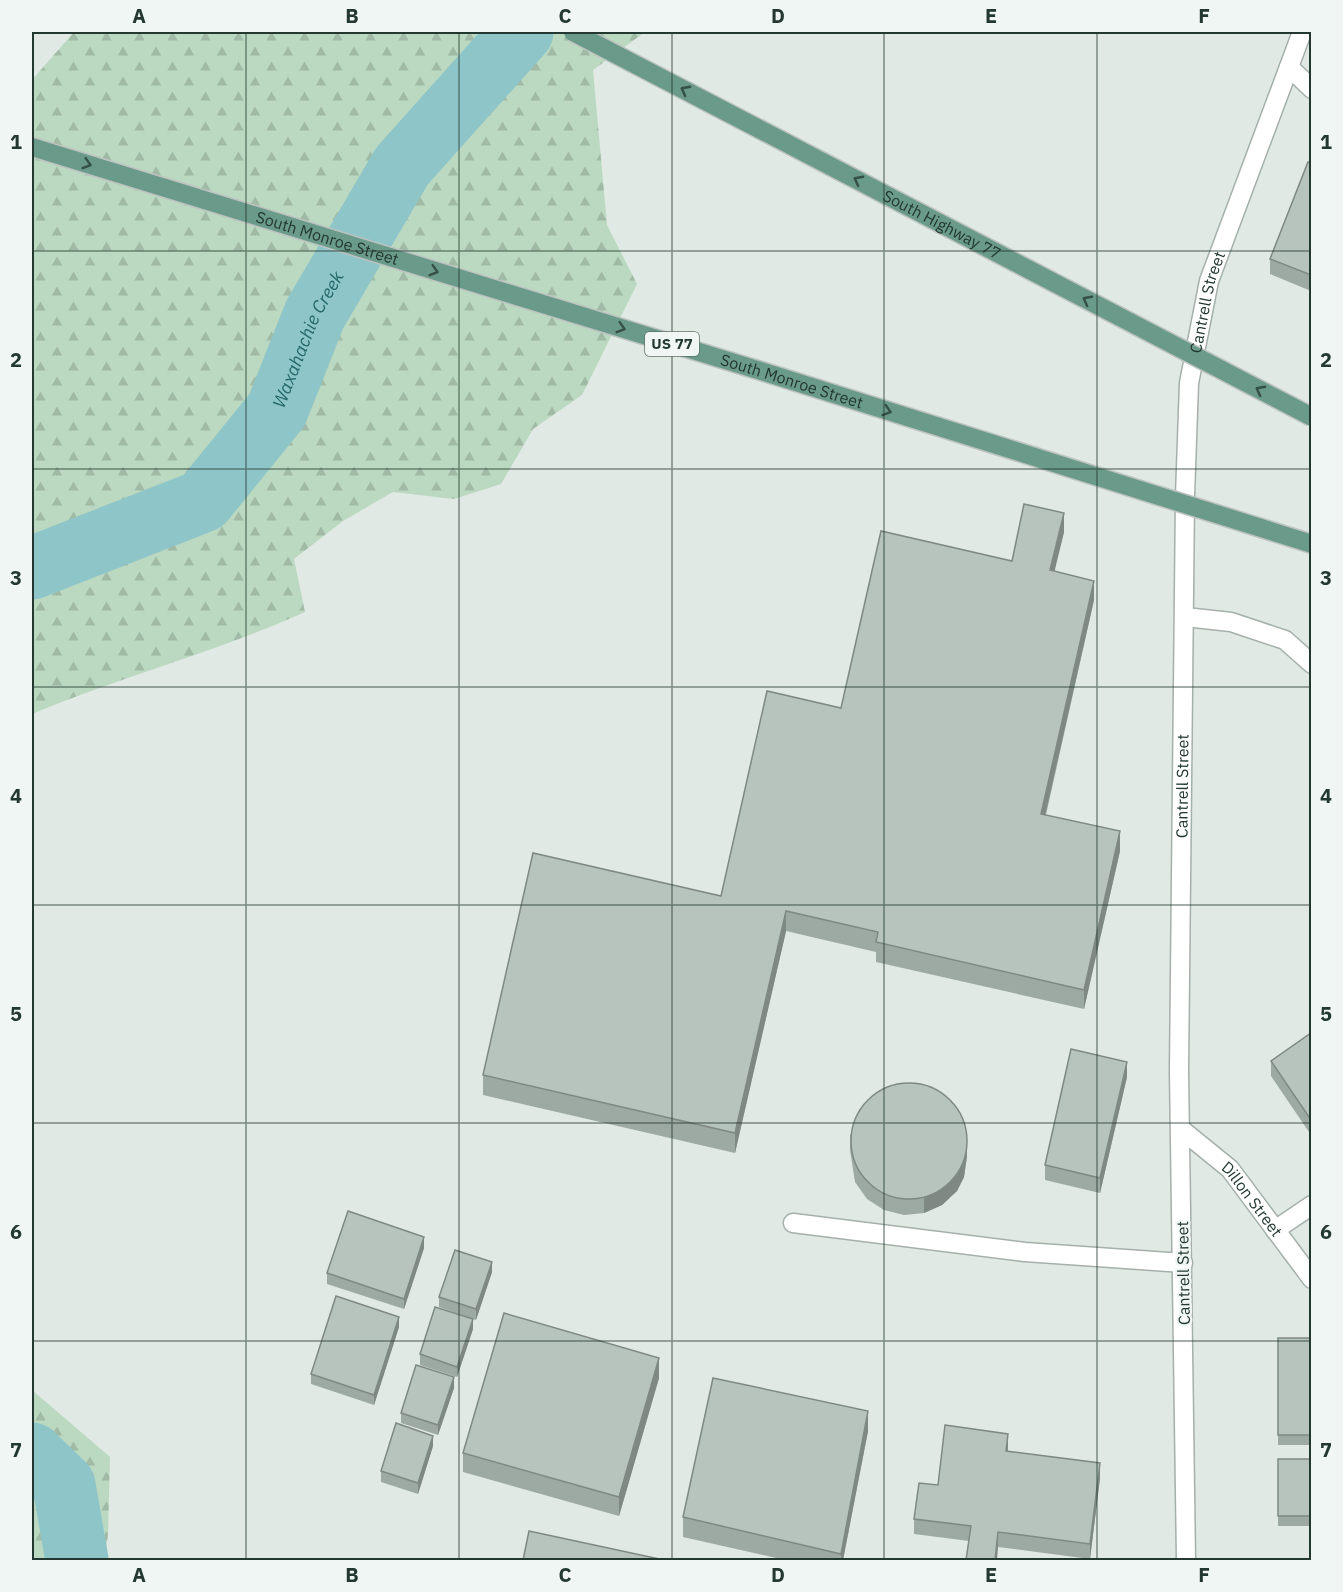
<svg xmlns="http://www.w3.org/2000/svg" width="1343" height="1592" font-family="'IBM Plex Sans',sans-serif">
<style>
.forest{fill:url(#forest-firs)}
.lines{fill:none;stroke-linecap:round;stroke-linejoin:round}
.river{stroke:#8ec5c8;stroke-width:63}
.service-casing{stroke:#a4b0aa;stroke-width:21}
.minor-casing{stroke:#a4b0aa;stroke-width:21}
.tertiary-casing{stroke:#a4b0aa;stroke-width:21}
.service{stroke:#fff;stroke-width:18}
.minor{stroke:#fff;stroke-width:18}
.tertiary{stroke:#fff;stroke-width:18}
.primary-bridge-casing{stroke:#bdc3c1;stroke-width:21;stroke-linecap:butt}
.primary-bridge{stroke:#6a9a89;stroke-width:18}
.wall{fill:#9da9a3}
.shaded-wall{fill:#7f8984}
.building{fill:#b6c4bd;stroke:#7f8984;stroke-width:1.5}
.oneway{stroke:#355046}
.grid{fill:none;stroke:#233830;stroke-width:1.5;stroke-opacity:0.55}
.labels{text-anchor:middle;stroke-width:4.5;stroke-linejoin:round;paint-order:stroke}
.shield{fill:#f0f6f3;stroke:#60716a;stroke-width:1.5}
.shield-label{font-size:15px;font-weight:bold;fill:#233830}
.street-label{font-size:16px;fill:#233830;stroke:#f0f6f3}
.water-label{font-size:18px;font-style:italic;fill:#24686c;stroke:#f0f6f3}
.neatline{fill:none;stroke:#233830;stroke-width:2}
.grid-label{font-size:20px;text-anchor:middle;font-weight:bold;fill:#233830}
</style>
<defs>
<pattern id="forest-firs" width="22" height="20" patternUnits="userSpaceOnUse" patternTransform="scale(1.5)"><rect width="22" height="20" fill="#bbd8c0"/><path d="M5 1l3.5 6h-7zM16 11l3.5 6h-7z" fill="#a0baa5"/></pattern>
</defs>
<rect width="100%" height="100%" fill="#e0e9e4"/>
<g class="forest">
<path d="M74,32h571l-52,38 14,155 30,59 -55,111 -49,34 -32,55 -47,15 -61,-7 -50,29 -49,38 11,53c-89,40 -183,64 -273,102v-634z"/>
<polygon points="32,1390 110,1457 108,1535 104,1560 32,1560"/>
</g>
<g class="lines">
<g class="river">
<path id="s1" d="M32,568l171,-67 74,-91 38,-96 87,-148 120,-134"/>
<polyline points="32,1454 64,1485 77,1560"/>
</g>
<g class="service-casing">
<g id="service">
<polyline points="1289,67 1312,89"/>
<polyline points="793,1223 1025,1252 1183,1263"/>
</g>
</g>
<g class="minor-casing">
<g id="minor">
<polyline points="1185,617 1231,622 1285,640 1312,664"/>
<path id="s2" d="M1182,1130l48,39 82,110"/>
<polyline points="1275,1230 1312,1205"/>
</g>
</g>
<g class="tertiary-casing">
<g id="tertiary">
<path id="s3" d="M1186,1560l-7,-489 6,-575 4,-113 20,-102 93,-249"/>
</g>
</g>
<use href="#service" class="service"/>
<use href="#minor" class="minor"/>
<use href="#tertiary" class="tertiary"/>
<g class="primary-bridge-casing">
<g id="primary-bridge">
<path id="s4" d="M573,32l739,385"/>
<path id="s5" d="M32,147l729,224 551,173"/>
</g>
</g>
<use href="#primary-bridge" class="primary-bridge"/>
</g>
<g class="wall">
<polygon points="1311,163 1311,291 1270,274 1270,259"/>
<polygon points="1064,532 1054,571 1094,600 1046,815 1120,851 1084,1009 876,962 876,952 786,931 735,1153 483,1095 483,1075 721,896 841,708 1012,561"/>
<polygon points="1311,1033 1311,1135 1271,1076 1271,1061"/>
<polygon points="1127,1077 1100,1193 1045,1180 1045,1165"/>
<polygon points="850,1134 967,1156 964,1177 957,1191 942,1205 924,1213 904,1215 884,1210 867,1199 855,1182 850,1150"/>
<polygon points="424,1248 404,1309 327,1284 327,1273"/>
<polygon points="492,1272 476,1320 439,1307 439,1297"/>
<polygon points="399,1327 374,1405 311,1384 311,1374"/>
<polygon points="473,1329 457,1377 420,1365 420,1354"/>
<rect x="1278" y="1338" width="33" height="107"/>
<polygon points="659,1378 619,1516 463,1472 463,1453"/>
<polygon points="454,1388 438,1435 401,1423 401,1413"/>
<polygon points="868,1431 843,1560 785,1560 683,1537 683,1517"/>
<polygon points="433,1446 418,1494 381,1482 381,1471"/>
<polygon points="1008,1451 1100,1478 1090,1559 998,1547 969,1541 914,1534 914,1519 938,1485"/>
<rect x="1278" y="1459" width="33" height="67"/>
</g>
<g class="shaded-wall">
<polygon points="1064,513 1064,532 1050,590 1050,570"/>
<polygon points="1094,581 1094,600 1041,833 1041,814"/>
<polygon points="1120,831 1120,851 1084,1009 1084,990"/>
<polygon points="786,911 786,931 735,1153 735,1133"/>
<polygon points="1127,1062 1127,1077 1100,1193 1100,1178"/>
<polygon points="967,1141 967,1156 964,1177 957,1191 942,1205 924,1213 924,1198"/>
<polygon points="424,1237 424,1248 404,1309 404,1299"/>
<polygon points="492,1262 492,1272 476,1320 476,1309"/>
<polygon points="399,1317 399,1327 374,1405 374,1395"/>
<polygon points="473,1319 473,1329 457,1377 457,1367"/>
<polygon points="659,1358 659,1378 619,1516 619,1497"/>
<polygon points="454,1377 454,1388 438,1435 438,1425"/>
<polygon points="868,1411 868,1431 843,1560 841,1560 841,1554"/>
<polygon points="1008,1434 1008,1449 1006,1466 1006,1451"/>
<polygon points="433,1436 433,1446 418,1494 418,1483"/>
<polygon points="1100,1463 1100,1478 1090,1559 1090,1544"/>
<polygon points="998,1532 998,1547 997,1560 995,1560"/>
</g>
<g class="building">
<polygon points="1308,162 1311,163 1311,275 1270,259"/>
<polygon points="1024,504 1064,513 1050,570 1094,581 1041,814 1120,831 1084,990 876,942 878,932 786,911 735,1133 483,1075 533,853 721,896 767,691 841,708 881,531 1012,561"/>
<polygon points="1311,1033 1311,1120 1271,1061"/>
<polygon points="1071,1049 1127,1062 1100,1178 1045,1165"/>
<circle cx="909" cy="1141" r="58"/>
<polygon points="348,1211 424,1237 404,1299 327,1273"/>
<polygon points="455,1250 492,1262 476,1309 439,1297"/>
<polygon points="336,1296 399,1317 374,1395 311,1374"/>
<polygon points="435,1307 473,1319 457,1367 420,1354"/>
<polygon points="504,1313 659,1358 619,1497 463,1453"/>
<rect x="1278" y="1338" width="33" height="97"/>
<polygon points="416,1365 454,1377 438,1425 401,1413"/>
<polygon points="713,1378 868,1411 841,1554 683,1517"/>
<polygon points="396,1423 433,1436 418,1483 381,1471"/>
<polygon points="945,1425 1008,1434 1006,1451 1100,1463 1090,1544 998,1532 995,1560 966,1560 971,1526 914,1519 919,1483 938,1485"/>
<rect x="1278" y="1459" width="33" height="57"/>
<polygon points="529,1531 664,1560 523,1560"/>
</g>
<defs><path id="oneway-chevron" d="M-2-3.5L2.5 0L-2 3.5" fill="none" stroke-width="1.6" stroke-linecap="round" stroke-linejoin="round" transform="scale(1.5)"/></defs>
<g class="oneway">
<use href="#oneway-chevron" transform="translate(685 90) rotate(-152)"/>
<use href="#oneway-chevron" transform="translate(87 164) rotate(17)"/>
<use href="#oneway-chevron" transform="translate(858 180) rotate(-152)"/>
<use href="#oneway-chevron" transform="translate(434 271) rotate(17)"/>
<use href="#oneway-chevron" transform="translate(1087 300) rotate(-152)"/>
<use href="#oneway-chevron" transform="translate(621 328) rotate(17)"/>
<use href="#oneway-chevron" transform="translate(1260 390) rotate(-152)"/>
<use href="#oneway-chevron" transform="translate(887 411) rotate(18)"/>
</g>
<path class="grid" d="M246,32v1528M459,32v1528M672,32v1528M884,32v1528M1097,32v1528M32,251h1280M32,469h1280M32,687h1280M32,905h1280M32,1123h1280M32,1341h1280"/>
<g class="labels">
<rect class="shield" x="645" y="332" width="54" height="24" rx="4.5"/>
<g class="shield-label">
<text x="672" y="349">US 77</text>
</g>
<g class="street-label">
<text dy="6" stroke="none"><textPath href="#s4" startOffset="416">South Highway 77</textPath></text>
<text dy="6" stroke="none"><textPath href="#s5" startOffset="309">South Monroe Street</textPath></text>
<text dy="6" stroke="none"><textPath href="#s3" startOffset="1260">Cantrell Street</textPath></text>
<text dy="6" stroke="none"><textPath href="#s5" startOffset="795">South Monroe Street</textPath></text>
<text dy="6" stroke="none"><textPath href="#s3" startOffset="774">Cantrell Street</textPath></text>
<text dy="6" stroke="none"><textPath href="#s2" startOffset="99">Dillon Street</textPath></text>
<text transform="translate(1183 1273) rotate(-91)" y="6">Cantrell Street</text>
</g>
<g class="water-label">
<text dy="6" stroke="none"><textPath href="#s1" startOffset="378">Waxahachie Creek</textPath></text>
</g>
</g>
<rect width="1343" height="1592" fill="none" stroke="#f0f6f3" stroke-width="66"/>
<rect x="33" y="33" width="1277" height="1526" class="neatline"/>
<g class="grid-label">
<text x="139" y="23">A</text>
<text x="352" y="23">B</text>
<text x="565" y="23">C</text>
<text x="778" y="23">D</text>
<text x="991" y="23">E</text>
<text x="1204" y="23">F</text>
<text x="16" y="149">1</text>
<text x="1326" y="149">1</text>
<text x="16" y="367">2</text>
<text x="1326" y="367">2</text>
<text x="16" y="585">3</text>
<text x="1326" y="585">3</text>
<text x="16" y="803">4</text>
<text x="1326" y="803">4</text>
<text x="16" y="1021">5</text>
<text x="1326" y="1021">5</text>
<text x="16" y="1239">6</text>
<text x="1326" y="1239">6</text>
<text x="16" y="1457">7</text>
<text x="1326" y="1457">7</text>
<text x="139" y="1582">A</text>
<text x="352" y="1582">B</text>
<text x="565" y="1582">C</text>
<text x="778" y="1582">D</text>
<text x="991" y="1582">E</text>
<text x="1204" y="1582">F</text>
</g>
</svg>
